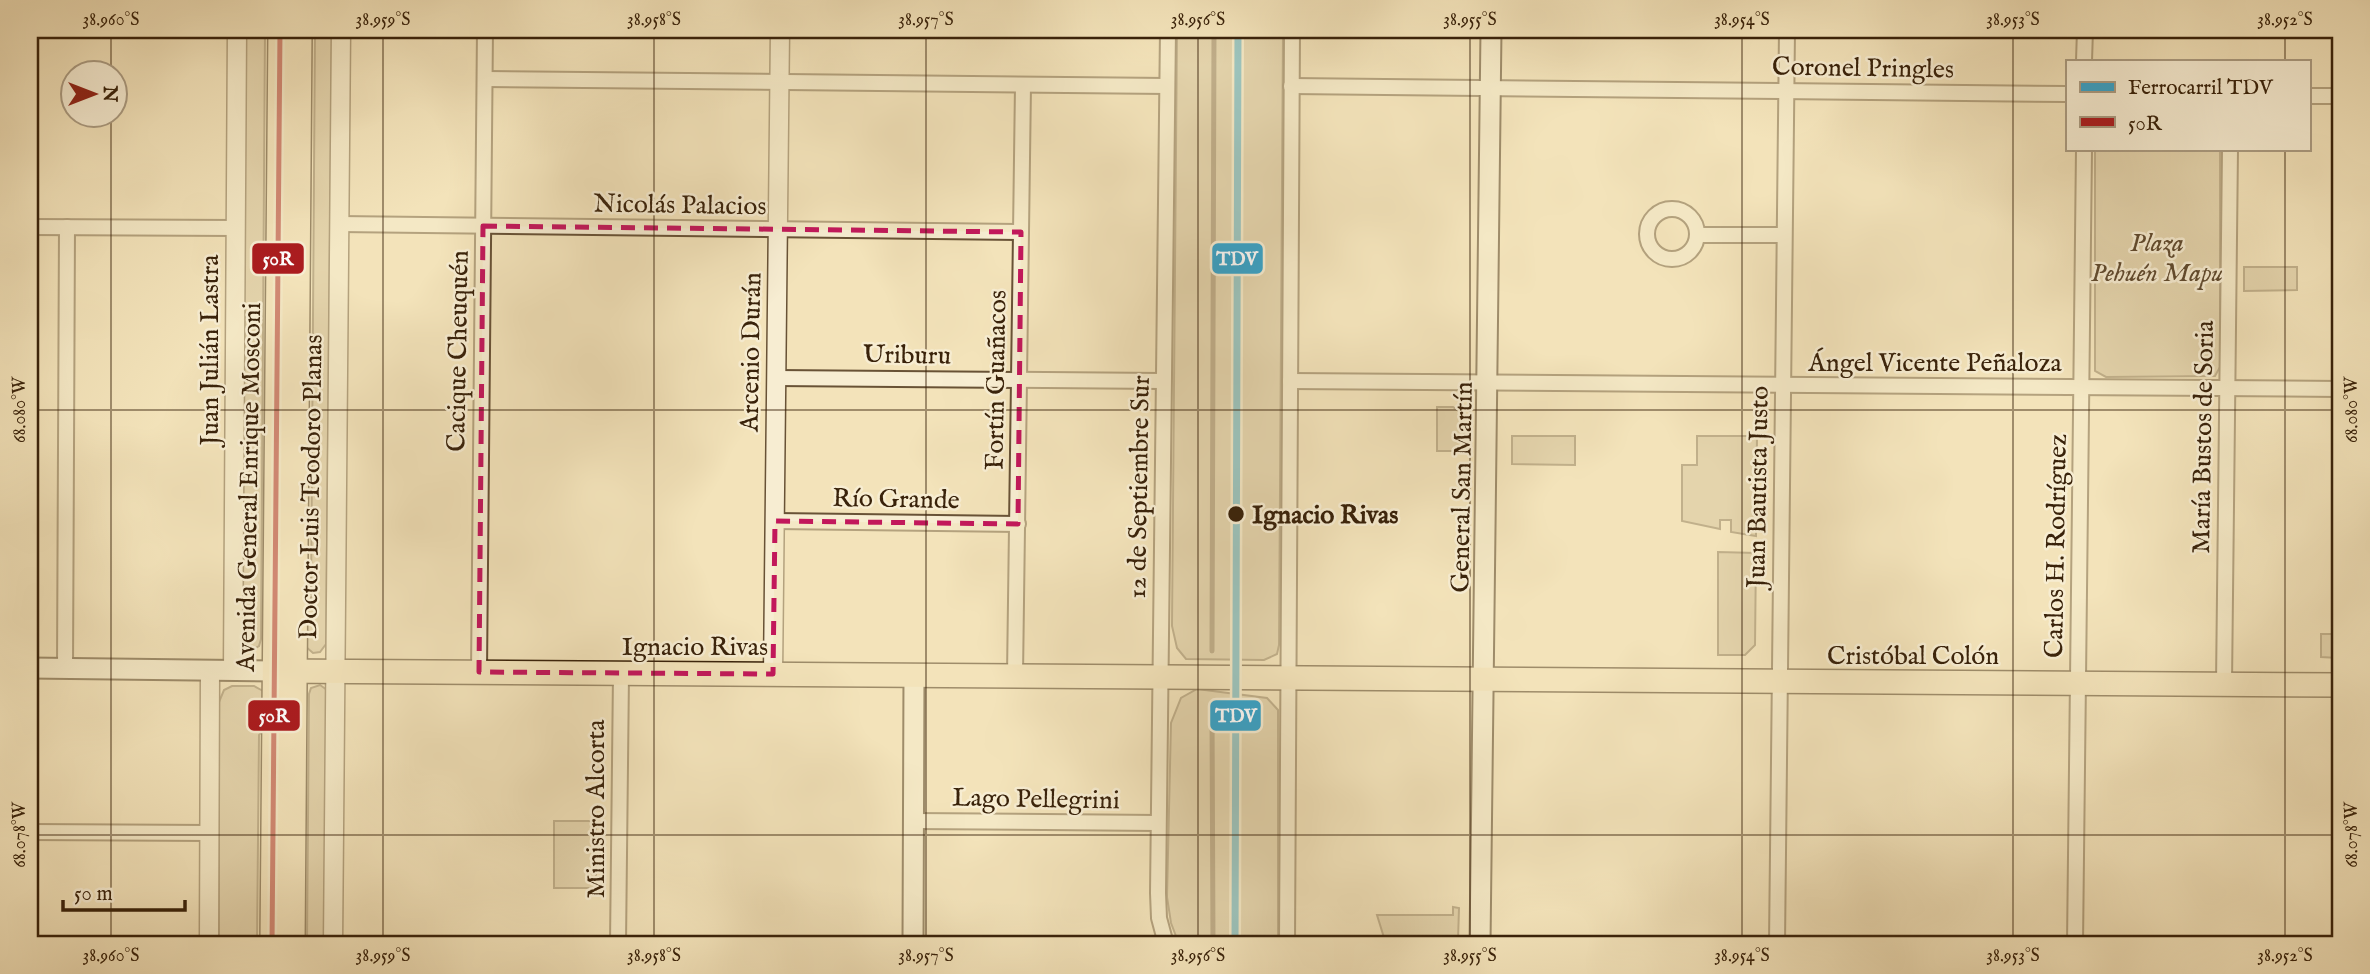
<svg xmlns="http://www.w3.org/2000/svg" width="2370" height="974" font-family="'IM FELL English',serif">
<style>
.green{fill:#d3c29c;stroke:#867253;stroke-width:2}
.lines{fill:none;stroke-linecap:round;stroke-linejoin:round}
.stream{stroke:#836e50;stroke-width:5}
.minor-casing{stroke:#685236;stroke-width:18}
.tertiary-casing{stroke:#685236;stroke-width:21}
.secondary-casing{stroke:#39220a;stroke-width:23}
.primary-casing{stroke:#39220a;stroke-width:26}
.trunk-casing{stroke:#39220a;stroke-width:26}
.minor{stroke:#f7edd2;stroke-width:14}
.tertiary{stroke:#f7edd2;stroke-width:18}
.secondary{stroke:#f7edd2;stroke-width:19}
.primary{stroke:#f3e3ba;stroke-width:23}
.trunk{stroke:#f3e3ba;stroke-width:23}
.bus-1-casing{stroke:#f7edd2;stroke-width:10}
.bus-1{stroke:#ab1c1f;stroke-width:5}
.rail-1-casing{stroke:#f7edd2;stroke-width:12}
.rail-1{stroke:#37a4cb;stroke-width:7}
.marked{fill:none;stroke:#c2185b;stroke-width:5;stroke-dasharray:14 9;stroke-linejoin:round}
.ticks{fill:none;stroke:#39220a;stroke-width:2;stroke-opacity:0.45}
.stop-dot{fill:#39220a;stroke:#f7edd2;stroke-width:2.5}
.labels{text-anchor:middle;stroke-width:5;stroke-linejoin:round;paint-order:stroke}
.street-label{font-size:26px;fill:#39220a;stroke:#f7edd2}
.park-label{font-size:26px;font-style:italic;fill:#604a2e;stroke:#f7edd2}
.stop-label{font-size:26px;font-weight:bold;fill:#39220a;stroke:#f7edd2;text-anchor:start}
.line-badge{stroke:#f7edd2;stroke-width:2.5}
.badge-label{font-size:19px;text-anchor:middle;font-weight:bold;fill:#fff}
.neatline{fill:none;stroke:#39220a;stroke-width:2.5}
.ticks-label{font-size:18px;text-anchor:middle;fill:#39220a}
</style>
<rect width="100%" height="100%" fill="#f3e3ba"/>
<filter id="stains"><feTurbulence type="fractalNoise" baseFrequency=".00286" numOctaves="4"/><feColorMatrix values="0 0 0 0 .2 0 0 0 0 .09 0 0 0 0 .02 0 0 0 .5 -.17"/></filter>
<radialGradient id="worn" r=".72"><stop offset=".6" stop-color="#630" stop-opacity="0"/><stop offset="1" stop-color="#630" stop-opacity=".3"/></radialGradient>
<g class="green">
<polygon points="245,30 265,30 261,639 259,646 250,651 241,646"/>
<polygon points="315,30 332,30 326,644 320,652 313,653 305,646 305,610 311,602"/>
<polygon points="1177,30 1283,30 1279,645 1277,654 1264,660 1186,659 1177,648 1172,626"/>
<polygon points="2095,149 2220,149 2220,367 2215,376 2106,377 2095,371"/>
<polygon points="2244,267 2297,267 2297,290 2244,291"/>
<polygon points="1437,407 1453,407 1464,415 1464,451 1437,451"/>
<polygon points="1512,436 1575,436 1575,465 1512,464"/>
<polygon points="1697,436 1757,436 1756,536 1731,532 1731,520 1720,520 1720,529 1682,521 1682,465 1697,465"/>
<polygon points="1718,552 1756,553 1755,645 1745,655 1718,655"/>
<polygon points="2321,634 2340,634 2338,658 2321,657"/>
<polygon points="320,685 327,690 326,944 307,944 309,694 311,688"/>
<polygon points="232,686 254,686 263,691 266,726 259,735 257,944 219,944 219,702 224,690"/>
<polygon points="1197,689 1267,698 1278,710 1278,944 1179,944 1171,923 1167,897 1171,723 1181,698"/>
<rect x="554" y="821" width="42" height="67"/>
<polygon points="1453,907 1459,908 1458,940 1453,944 1386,944 1377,915 1453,915"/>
</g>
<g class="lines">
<g class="stream">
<polyline points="1212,651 1214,30"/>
<polyline points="1212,713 1213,944"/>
</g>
<g class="minor-casing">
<g id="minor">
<polyline points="2084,61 2085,30"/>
<polyline points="485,79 1167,86"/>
<polyline points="1291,86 2067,94"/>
<polyline points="2309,96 2340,96"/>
<circle cx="1672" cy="234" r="25"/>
<polyline points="339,224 1021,232"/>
<polyline points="30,227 236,228"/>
<polyline points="1697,235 1784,235"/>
<polyline points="776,378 1163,381"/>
<polyline points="1290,381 2340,389"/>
<polyline points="775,521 1018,524"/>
<polyline points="65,669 67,227"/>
<polyline points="479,672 485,30"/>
<polyline points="1015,675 1023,85"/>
<polyline points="2224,684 2230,149"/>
<polyline points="913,821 1158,823"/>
<polyline points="30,832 210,833"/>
<polyline points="618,944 621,674"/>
<polyline points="1166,944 1159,918 1158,893 1168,30"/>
<polyline points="1287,944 1292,30"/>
<polyline points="1777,944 1787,30"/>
<polyline points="2075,944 2084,149"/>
</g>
</g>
<g class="tertiary-casing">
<g id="tertiary">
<polyline points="233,670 237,30"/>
<polyline points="773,674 780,30"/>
<polyline points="209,944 210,670"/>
<polyline points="333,944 341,30"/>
</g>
</g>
<g class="secondary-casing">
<g id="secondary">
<polyline points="30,668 274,671"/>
<polyline points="913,944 914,675"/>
<polyline points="1480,944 1491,30"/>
</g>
</g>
<g class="primary-casing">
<polyline id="primary" points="275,671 2340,685"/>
</g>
<g class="trunk-casing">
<g id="trunk">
<polyline points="272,944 280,30"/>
<polyline points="293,944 300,30"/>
</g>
</g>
<use href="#minor" class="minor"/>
<use href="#tertiary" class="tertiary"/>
<use href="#secondary" class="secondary"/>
<use href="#primary" class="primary"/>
<use href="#trunk" class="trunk"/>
<g class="bus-1-casing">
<polyline id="bus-1" points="272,944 280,30"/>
</g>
<use href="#bus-1" class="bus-1"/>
<g class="rail-1-casing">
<polyline id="rail-1" points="1235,944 1238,30"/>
</g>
<use href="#rail-1" class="rail-1"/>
</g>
<path d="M0 0H2370V974H0ZM483,226l538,6 -3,292 -243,-3 -2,153 -294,-2z" fill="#f3e3ba" fill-opacity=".55" fill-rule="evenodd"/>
<path class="marked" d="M483,226l538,6 -3,292 -243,-3 -2,153 -294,-2z"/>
<path class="ticks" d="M111,30v44M383,30v914M654,30v914M926,30v914M1198,30v914M1470,30v914M1742,30v914M2013,30v914M2285,30v31M111,116v828M2285,149v795M30,410h2310M30,835h2310"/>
<circle class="stop-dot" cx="1236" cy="514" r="9"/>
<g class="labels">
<g class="street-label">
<text transform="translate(1863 67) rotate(1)" y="9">Coronel Pringles</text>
<text transform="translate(680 204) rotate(1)" y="9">Nicolás Palacios</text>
<text transform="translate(209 350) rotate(-90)" y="9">Juan Julián Lastra</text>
<text transform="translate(457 351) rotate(-89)" y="9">Cacique Cheuquén</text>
<text transform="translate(750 352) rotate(-89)" y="9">Arcenio Durán</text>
<text transform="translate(907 354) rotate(1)" y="9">Uriburu</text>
<text x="1935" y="371">Ángel Vicente Peñaloza</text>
<text transform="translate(995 380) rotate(-89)" y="9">Fortín Guañacos</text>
<text transform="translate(2202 437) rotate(-89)" y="9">María Bustos de Soria</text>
<text transform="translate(248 487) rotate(-89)" y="9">Avenida General Enrique Mosconi</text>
<text transform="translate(310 487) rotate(-89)" y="9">Doctor Luis Teodoro Planas</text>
<text transform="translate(1138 487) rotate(-89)" y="9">12 de Septiembre Sur</text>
<text transform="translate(1461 487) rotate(-89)" y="9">General San Martín</text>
<text transform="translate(1757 487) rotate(-89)" y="9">Juan Bautista Justo</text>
<text transform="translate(896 498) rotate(1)" y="9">Río Grande</text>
<text transform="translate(2055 546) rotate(-89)" y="9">Carlos H. Rodríguez</text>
<text x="695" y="655">Ignacio Rivas</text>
<text x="1913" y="664">Cristóbal Colón</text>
<text transform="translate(1036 798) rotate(1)" y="9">Lago Pellegrini</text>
<text transform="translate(595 809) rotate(-90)" y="9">Ministro Alcorta</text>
</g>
<g class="park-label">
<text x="2157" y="251">Plaza<tspan x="2157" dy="30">Pehuén Mapu</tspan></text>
</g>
<g class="stop-label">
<text x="1252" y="523">Ignacio Rivas</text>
</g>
</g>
<g class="line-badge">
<rect x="251" y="242" width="54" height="33" rx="7" fill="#ab1c1f"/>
<rect x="1211" y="242" width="53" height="33" rx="7" fill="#37a4cb"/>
<rect x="247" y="699" width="54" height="33" rx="7" fill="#ab1c1f"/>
<rect x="1209" y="699" width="53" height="33" rx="7" fill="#37a4cb"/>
</g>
<g class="badge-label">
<text x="278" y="265">50R</text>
<text x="1237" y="265">TDV</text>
<text x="274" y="722">50R</text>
<text x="1236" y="722">TDV</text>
</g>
<rect width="2370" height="974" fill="none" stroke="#f3e3ba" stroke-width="77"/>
<rect x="2066" y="60" width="245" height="91" fill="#f7edd2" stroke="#ab9c82" stroke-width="2"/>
<rect x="2080" y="82" width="35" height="10" fill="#37a4cb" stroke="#ab9c82" stroke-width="2"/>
<text x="2128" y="94" font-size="21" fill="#39220a">Ferrocarril TDV</text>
<rect x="2080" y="117" width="35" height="10" fill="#ab1c1f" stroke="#ab9c82" stroke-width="2"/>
<text x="2128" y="130" font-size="21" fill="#39220a">50R</text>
<g transform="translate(94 94) rotate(90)"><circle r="33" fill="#f7edd2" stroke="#ab9c82" stroke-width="2"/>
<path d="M0-5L12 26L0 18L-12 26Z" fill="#8f2418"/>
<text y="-10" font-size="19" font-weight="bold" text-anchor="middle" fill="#39220a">N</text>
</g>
<path d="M63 900v10h122v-10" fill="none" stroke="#39220a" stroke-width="3.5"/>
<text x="74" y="900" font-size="21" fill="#39220a" stroke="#f7edd2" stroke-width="5" paint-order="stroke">50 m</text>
<rect x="38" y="38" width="2294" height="898" class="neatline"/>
<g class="ticks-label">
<text x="111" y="25">38.960°S</text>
<text x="383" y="25">38.959°S</text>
<text x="654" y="25">38.958°S</text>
<text x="926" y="25">38.957°S</text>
<text x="1198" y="25">38.956°S</text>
<text x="1470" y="25">38.955°S</text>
<text x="1742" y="25">38.954°S</text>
<text x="2013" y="25">38.953°S</text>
<text x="2285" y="25">38.952°S</text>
<text transform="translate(2351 410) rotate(-90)" y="6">68.080°W</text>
<text transform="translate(19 410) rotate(-90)" y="6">68.080°W</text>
<text transform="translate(2351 835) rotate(-90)" y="6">68.078°W</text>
<text transform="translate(19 835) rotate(-90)" y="6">68.078°W</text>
<text x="111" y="961">38.960°S</text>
<text x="383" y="961">38.959°S</text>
<text x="654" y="961">38.958°S</text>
<text x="926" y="961">38.957°S</text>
<text x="1198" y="961">38.956°S</text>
<text x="1470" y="961">38.955°S</text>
<text x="1742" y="961">38.954°S</text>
<text x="2013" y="961">38.953°S</text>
<text x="2285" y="961">38.952°S</text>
</g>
<rect width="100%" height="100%" filter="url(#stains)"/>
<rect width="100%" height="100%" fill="url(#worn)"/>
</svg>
